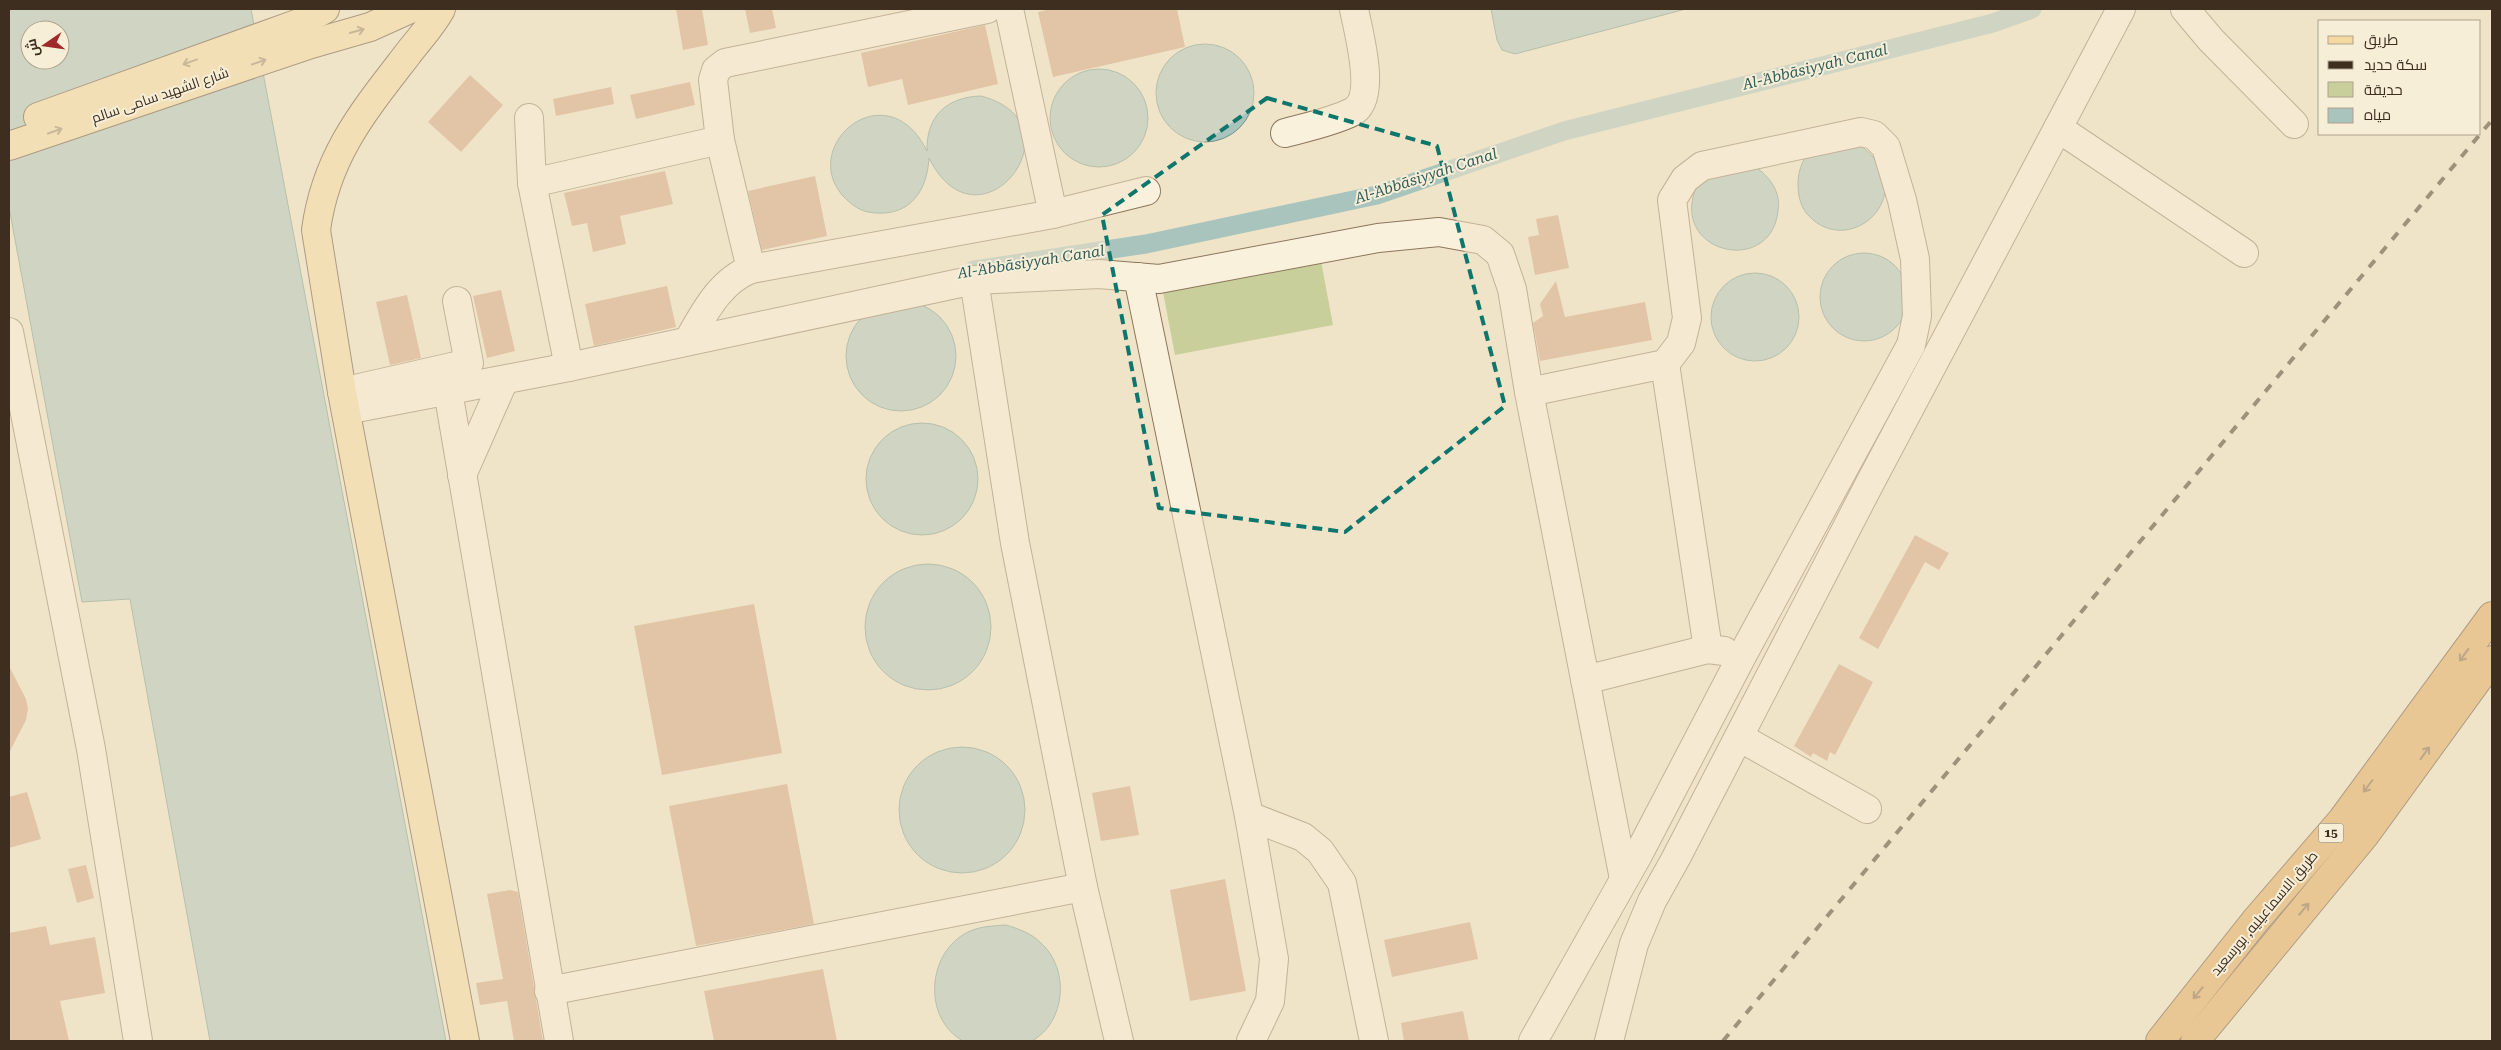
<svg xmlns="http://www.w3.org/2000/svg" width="2501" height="1050" font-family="'Roboto Serif',Cairo,serif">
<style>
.green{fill:#c9cf9b}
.water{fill:#a9c4bc;stroke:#6f938a;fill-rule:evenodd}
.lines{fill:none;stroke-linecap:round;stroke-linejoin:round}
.canal{stroke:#a9c4bc;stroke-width:19}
.building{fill:#cf9f7d}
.minor-casing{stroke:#8d765c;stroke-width:30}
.major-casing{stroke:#5b4430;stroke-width:30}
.highway-casing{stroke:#5b4430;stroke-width:30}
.minor{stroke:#faf1dc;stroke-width:28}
.major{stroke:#f3d9a0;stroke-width:28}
.highway{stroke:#e0a458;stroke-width:28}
.rail{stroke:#3d2e20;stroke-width:4;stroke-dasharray:9 9;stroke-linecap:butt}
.oneway{stroke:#988460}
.oneway2{stroke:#7e5d36}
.marked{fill:none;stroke:#0f766e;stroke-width:4;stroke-dasharray:10 6;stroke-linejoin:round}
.labels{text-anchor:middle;stroke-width:4;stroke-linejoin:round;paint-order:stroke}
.shield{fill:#f7eed8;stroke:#756857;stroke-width:1}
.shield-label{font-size:12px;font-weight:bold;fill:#3d2e20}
.street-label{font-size:14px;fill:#3d2e20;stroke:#f7eed8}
.water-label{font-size:15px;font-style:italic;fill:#2f5d5a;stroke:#f7eed8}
</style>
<rect width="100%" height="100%" fill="#f0e4c8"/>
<polygon class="green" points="1321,261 1333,325 1175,355 1163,292"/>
<g class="water">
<path d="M9,9h242l195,1032h-236l-80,-442 -48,3 -73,-395zM30,30h30v30h-30z"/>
<polygon points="1491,9 1686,9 1515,54 1502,50 1497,40"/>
<circle cx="1205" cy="93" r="49"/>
<circle cx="1099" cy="118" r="49"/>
<path d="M981,96c104,27 -2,163 -52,62 -2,36 -22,61 -61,54 -10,-2 -18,-9 -25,-16 -45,-51 44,-126 84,-45 -1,-35 20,-54 54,-55z"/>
<path d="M1861,146c63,47 -12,116 -54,68 -14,-16 -13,-59 12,-66 12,-3 29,-1 42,-2z"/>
<path d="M1755,166c15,12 26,25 23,45 -7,68 -117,41 -78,-32z"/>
<circle cx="1864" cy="297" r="44"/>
<circle cx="1755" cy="317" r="44"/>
<circle cx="901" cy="356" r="55"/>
<circle cx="922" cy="479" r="56"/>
<circle cx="928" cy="627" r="63"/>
<circle cx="962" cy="810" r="63"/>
<path d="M1006,925c13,4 25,8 35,18 29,26 25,79 -9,98h-69c-41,-23 -36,-89 5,-109 13,-6 25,-6 38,-7z"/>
</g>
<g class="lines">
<polyline class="canal" points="974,270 1146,244 1377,195 1564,131 1993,23 2032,9"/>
</g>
<g class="building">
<polygon points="676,9 702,9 708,45 683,50"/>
<polygon points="745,9 772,9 776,28 750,33"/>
<polygon points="1051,9 1177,9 1185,47 1053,77 1038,12"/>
<polygon points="985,25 998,84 908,105 902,79 868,87 861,53"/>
<polygon points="470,75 503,105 461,152 428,122"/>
<polygon points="690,82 695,105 636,119 630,95"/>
<polygon points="611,87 614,104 556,116 553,99"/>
<polygon points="665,171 673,204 620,216 626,244 593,252 587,223 572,226 564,193"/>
<polygon points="815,176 827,236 762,250 748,191"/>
<polygon points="1558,215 1569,268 1535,275 1528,237 1539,235 1536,219"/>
<polygon points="1556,281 1565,317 1645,302 1652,340 1540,361 1533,323 1543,316 1540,304"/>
<polygon points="667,286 676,327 594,346 585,304"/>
<polygon points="501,290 515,351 487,358 473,296"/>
<polygon points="407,295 421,358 390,365 376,302"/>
<polygon points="1915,535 1949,553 1939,570 1925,562 1878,649 1859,638"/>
<polygon points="754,604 782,753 662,775 634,626"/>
<polygon points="1839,664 1873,682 1835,755 1830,752 1827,761 1813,753 1811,757 1794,746"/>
<polygon points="9,666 26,699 28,709 26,720 9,753"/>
<polygon points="787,784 814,924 696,946 669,806"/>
<polygon points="1130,786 1139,835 1101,841 1092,793"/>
<polygon points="27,792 41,839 9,848 9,797"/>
<polygon points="86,865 94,898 77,903 68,869"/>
<polygon points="1225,879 1246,991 1190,1001 1170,890"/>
<polygon points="510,890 518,892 543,1041 514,1041 507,1001 480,1005 476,983 503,979 487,894"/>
<polygon points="1470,922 1478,959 1392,977 1384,940"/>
<polygon points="46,926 50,945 95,937 105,993 60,1001 69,1041 9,1041 9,933"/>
<polygon points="823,969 837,1041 714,1041 704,991"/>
<polygon points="1463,1011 1469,1041 1404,1041 1401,1023"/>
</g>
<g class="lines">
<g class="minor-casing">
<g id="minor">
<polyline points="2185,9 2211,40 2294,124"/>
<polyline points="529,118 532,183"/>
<polyline points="2058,128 2244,253"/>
<path d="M1285,133c22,-6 47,-11 67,-21 26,-13 6,-81 2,-103"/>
<polyline points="720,140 751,269"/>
<polyline points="1053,214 1146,191"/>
<polyline points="1138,277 1249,816 1274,959 1270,1001 1251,1041"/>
<polyline points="974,280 1015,543 1083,887 1119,1041"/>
<polyline points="9,332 91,749 138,1041"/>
<path d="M688,341c16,-28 32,-60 63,-72l302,-55 -44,-205"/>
<polyline points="1665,364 1708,649"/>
<polyline points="569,367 532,183 720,140 713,80 716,70 725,63 987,9"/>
<polyline points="448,391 559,1041"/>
<polyline points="342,392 469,363 457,301"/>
<polyline points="1529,392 1665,364 1681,343 1687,318 1672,200 1685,179 1702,166 1861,132 1874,135 1886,147 1902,200 1915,259 1917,316 1911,345 1743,654 1638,855 1533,1041"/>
<polyline points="346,410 569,367 974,280 1099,274 1159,279 1378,238 1439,232 1483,240 1500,254 1512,289 1529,392 1624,879"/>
<polyline points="462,475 504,380"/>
<polyline points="1585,680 1708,649 1724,651"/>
<polyline points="1739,737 1867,809"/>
<polyline points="1249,816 1303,837 1320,851 1342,883 1374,1041"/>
<polyline points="549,991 1083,887"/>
<polyline points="1609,1041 1634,944 1652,901 1676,858 1870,483 2121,9"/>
</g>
</g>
<g class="major-casing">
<g id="major">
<path d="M441,9c-9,17 -22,30 -34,46 -44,57 -81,101 -91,175l26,162 123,649"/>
<polyline points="38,117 302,22 325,9"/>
<polyline points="9,146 311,44 370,27 410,9"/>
</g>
</g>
<g class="highway-casing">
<g id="highway">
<polyline points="2160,1041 2255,921 2342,820 2492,616"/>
<polyline points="2195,1041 2365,835 2492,660"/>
</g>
</g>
<use href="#minor" class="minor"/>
<use href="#major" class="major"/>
<use href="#highway" class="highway"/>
<polyline class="rail" points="1723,1041 2492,120"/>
</g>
<defs><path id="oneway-shaft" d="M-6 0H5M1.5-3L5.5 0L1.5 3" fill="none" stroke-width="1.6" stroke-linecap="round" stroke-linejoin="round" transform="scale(1.25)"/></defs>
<g class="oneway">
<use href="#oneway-shaft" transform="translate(357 31) rotate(-16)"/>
<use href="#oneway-shaft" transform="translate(190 62) rotate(160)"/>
<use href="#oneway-shaft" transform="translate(259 62) rotate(-19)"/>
<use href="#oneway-shaft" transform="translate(55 131) rotate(-19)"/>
</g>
<g class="oneway2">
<use href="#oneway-shaft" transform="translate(2464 655) rotate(126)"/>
<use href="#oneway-shaft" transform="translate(2425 753) rotate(-54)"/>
<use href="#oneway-shaft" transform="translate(2368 786) rotate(127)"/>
<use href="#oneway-shaft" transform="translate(2304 909) rotate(-50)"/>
<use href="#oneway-shaft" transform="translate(2198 993) rotate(129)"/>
</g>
<path d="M0 0H2501V1050H0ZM1267,98l170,48 68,260 -160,126 -186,-24 -57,-293z" fill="#f0e4c8" fill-opacity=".55" fill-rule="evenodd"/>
<path class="marked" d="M1267,98l170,48 68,260 -160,126 -186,-24 -57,-293z"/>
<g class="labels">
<rect class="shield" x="2318.5" y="823.5" width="25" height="19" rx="4"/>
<g class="shield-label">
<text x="2331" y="837">15</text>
</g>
<g class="street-label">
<text transform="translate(160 95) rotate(-19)" y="5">شارع الشهيد سامى سالم</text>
<text transform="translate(2264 913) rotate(-50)" y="5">طريق الاسماعيليه, بورسعيد</text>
</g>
<g class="water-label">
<text transform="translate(1815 67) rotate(-14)" y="5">Al-ʿAbbāsiyyah Canal</text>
<text transform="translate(1426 176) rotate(-18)" y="5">Al-ʿAbbāsiyyah Canal</text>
<text transform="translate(1031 262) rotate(-9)" y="5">Al-ʿAbbāsiyyah Canal</text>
</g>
</g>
<rect width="2501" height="1050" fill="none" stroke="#3d2e20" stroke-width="20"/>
<rect x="2318" y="20" width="162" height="115" fill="#f7eed8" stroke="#ada18e"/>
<rect x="2328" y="36" width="25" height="8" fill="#f3d9a0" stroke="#ada18e"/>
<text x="2364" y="45" font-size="15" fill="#3d2e20">طريق</text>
<rect x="2328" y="61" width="25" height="8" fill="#3d2e20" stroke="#ada18e"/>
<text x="2364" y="70" font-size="15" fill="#3d2e20">سكة حديد</text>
<rect x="2328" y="82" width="25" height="15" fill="#c9cf9b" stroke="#ada18e"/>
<text x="2364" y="95" font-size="15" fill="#3d2e20">حديقة</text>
<rect x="2328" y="108" width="25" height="15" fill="#a9c4bc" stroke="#ada18e"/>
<text x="2364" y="120" font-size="15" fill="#3d2e20">مياه</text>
<g transform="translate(45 45) rotate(257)"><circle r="24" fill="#f7eed8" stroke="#ada18e"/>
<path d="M0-4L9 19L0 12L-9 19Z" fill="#9e2a2b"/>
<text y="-8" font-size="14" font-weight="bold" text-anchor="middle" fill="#3d2e20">ش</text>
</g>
</svg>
